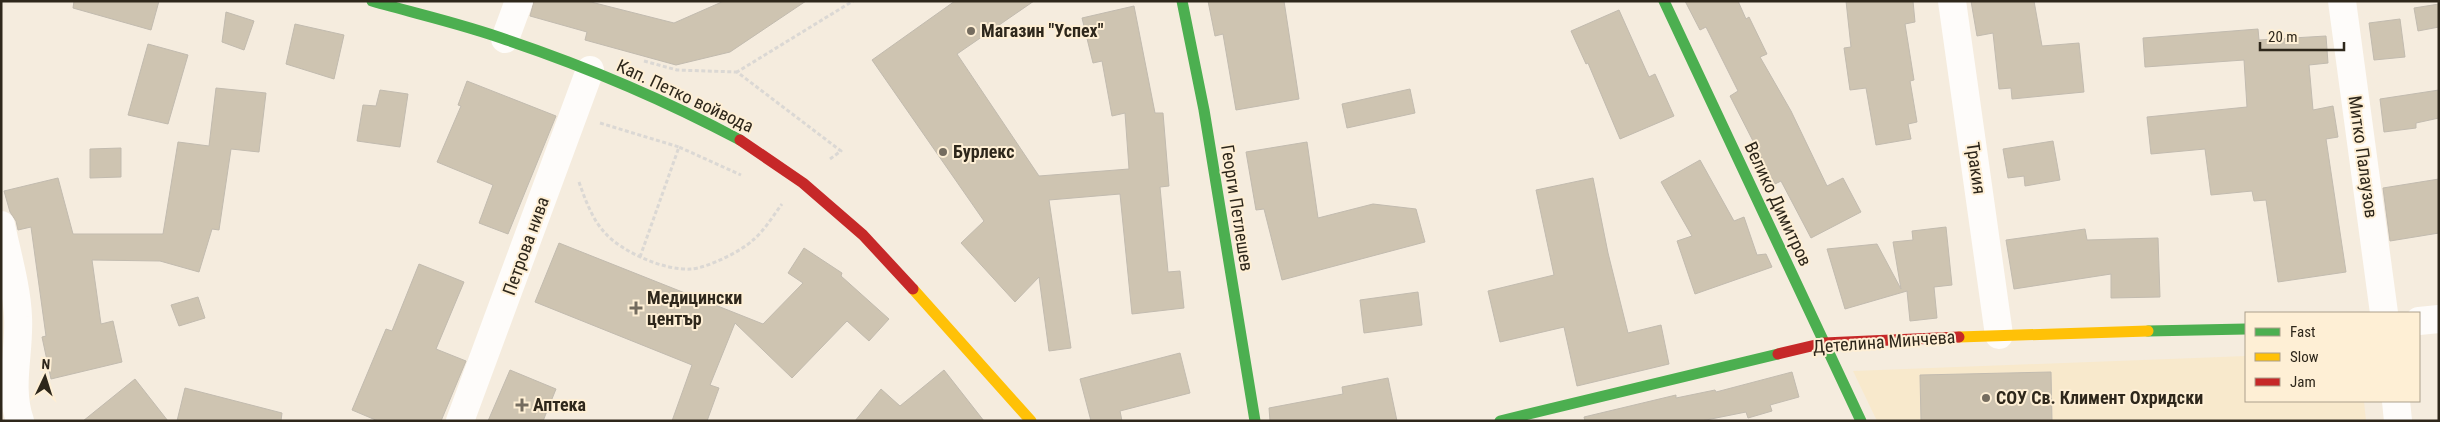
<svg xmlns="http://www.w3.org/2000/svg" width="2440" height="422" font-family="'Roboto Condensed',sans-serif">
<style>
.built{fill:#f8e9cc}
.building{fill:#cec4b1;stroke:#c2bbaf}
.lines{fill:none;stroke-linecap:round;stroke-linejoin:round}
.path{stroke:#dbd8d4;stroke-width:3;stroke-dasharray:4 2.5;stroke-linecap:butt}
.street{stroke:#fefcfa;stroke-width:28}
.fast{stroke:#4caf50;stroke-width:11}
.slow{stroke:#ffc107;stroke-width:11}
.jam{stroke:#c62828;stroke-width:11}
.poi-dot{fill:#746c5f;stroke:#feefd5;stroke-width:2}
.labels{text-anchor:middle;stroke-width:4;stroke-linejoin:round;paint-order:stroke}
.poi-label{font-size:18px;font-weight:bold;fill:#2e271b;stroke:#feefd5;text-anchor:start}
.street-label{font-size:18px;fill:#2e271b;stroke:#feefd5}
</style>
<rect width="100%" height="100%" fill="#f5ecde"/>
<polygon class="built" points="2246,356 2246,401 2364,401 2366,421 1877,421 1853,371"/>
<g class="building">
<polygon points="74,1 159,1 151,30 73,8"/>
<polygon points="534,1 587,1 674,23 724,1 806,1 730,52 676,65 585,40 587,32 530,16"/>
<polygon points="955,1 1034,1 957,54 1039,176 1129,169 1125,113 1112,116 1102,61 1093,63 1082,18 1134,6 1155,113 1163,113 1169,186 1160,187 1168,272 1180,271 1184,308 1132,314 1120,194 1049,200 1071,348 1049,351 1039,277 1015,302 961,243 984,221 872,60"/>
<polygon points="1208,1 1284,1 1299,99 1236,110 1223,34 1215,36"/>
<polygon points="1685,1 1738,1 1746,19 1749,17 1767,54 1760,57 1791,111 1827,186 1843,178 1861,212 1811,238 1781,181 1775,184 1730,96 1738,91 1706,27 1700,30"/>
<polygon points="1846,1 1913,1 1915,22 1905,24 1914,80 1910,81 1917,122 1908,124 1911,139 1876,145 1866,88 1850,90 1844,48 1851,47"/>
<polygon points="1971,1 2034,1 2042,46 2079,43 2084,92 2012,99 2011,88 1999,89 1993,33 1977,36"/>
<polygon points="2439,4 2439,27 2418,31 2414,8"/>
<polygon points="1619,10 1649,77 1655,74 1674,116 1620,139 1588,63 1586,64 1571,31"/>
<polygon points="226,12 254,21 244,50 222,42"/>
<polygon points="2400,19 2405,57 2374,60 2369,23"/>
<polygon points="295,24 344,35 334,79 286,64"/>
<polygon points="2258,29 2259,40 2326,36 2328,63 2309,65 2313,110 2333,106 2338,137 2326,139 2346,272 2278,282 2266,200 2254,201 2252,191 2211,195 2205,149 2151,154 2147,117 2247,107 2244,60 2145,67 2143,38"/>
<polygon points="148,44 188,55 168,124 128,115"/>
<polygon points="467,81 556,116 508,234 479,223 493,185 437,162 461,106 458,105"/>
<polygon points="216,88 266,93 259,152 231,149 219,230 212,229 199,272 160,261 92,260 101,324 113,321 122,362 51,379 42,337 46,336 31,227 18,230 16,221 10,212 4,191 58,178 73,234 163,234 178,142 209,146"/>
<polygon points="1410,89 1415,113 1347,128 1342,104"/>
<polygon points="380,90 408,94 400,147 357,141 363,105 376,106"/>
<polygon points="2439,90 2439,118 2416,123 2416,128 2384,132 2380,99"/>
<polygon points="2053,141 2060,180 2025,186 2024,176 2008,178 2003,149"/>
<polygon points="1307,142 1318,218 1373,204 1416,209 1425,242 1282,280 1264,209 1256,210 1246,152"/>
<polygon points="121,148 121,177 90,178 90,149"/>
<polygon points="1700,160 1734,221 1744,217 1757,255 1766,254 1772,267 1695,294 1677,241 1692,236 1661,182"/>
<polygon points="1593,178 1608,253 1628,333 1661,325 1669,364 1577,386 1564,327 1500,342 1488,291 1554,275 1536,190"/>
<polygon points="2439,179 2439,233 2390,241 2383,188"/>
<polygon points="1946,227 1952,285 1934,287 1937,318 1910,321 1907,291 1845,309 1827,249 1877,244 1901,289 1893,242 1913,240 1912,231"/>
<polygon points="2085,229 2087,240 2158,238 2160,297 2111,298 2111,274 2014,289 2006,240"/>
<polygon points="559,243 763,324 803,283 788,273 804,248 842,273 841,276 889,319 869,341 847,321 792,378 735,323 710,385 719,388 707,421 672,421 692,365 535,302"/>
<polygon points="419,264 464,282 436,349 466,361 441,421 378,421 352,410 386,329 392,331"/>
<polygon points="1418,292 1422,325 1364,333 1360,300"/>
<polygon points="198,297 205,318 179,326 171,305"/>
<polygon points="1180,353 1190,393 1120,411 1122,421 1091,421 1080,379"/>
<polygon points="510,370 556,389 543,421 488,421"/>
<polygon points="944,370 984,421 855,421 881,389 900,406"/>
<polygon points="1792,372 1799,397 1770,405 1772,411 1748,418 1746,412 1701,421 1585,421 1584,417 1676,395 1676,398 1715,390 1716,392"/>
<polygon points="2051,372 2052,421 1921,421 1920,375"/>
<polygon points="1388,378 1397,421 1270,421 1269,408 1343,394 1342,387"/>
<polygon points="135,379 168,421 83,421"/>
<polygon points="185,388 282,413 281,421 177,421"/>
</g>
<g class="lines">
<g class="path">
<polyline points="644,61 677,70 737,72"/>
<polyline points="600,123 679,147"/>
<polyline points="830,159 841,151 737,72 853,1"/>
<path d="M579,182c6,17 13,37 26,51 17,19 60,38 86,36 16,-1 51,-18 62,-29 11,-9 20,-24 29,-36"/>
<polyline points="640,257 679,147 741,175"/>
</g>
<g class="street">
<polyline points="1952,1 1999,335"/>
<polyline points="2342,1 2384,313"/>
<polyline points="505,39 519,1"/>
<path d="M1,225c6,29 16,63 17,92 2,35 -10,70 2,104"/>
<polyline points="2419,321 2439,319"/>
<polyline points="2396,401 2398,421"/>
<polyline points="460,421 590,70"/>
</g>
<g class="fast">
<path d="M372,1c45,13 91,23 135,39 80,27 158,60 233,100"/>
<polyline points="1182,1 1204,110 1255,421"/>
<polyline points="1664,1 1861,421"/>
<polyline points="2148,331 2246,329"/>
<polyline points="1500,421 1778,354"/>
</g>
<g class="slow">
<polyline points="913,289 1031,421"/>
<polyline points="1959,337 2148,331"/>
</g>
<g class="jam">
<polyline points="740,140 803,183 863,235 913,289"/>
<polyline points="1778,354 1824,343 1959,337"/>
</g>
</g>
<g class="poi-dot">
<circle cx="971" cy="31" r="5"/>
<circle cx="943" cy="152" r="5"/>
<path d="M633.5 300.5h5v5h5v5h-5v5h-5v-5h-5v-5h5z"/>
<circle cx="1986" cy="398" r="5"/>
<path d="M519.5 397.5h5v5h5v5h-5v5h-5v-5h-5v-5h5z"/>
</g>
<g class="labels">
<g class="poi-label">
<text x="981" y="37">Магазин "Успех"</text>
<text x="953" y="158">Бурлекс</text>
<text x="647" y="304">Медицински<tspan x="647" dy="21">център</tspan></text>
<text x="1996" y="404">СОУ Св. Климент Охридски</text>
<text x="533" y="411">Аптека</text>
</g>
<g class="street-label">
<text transform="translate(685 96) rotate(25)" y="6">Кап. Петко войвода</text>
<text transform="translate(2363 157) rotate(82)" y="6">Митко Палаузов</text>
<text transform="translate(1976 168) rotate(82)" y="6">Тракия</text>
<text transform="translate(1778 204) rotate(65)" y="6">Велико Димитров</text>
<text transform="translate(1237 208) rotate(81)" y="6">Георги Петлешев</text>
<text transform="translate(526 246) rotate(-70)" y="6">Петрова нива</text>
<text transform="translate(1884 342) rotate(-4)" y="6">Детелина Минчева</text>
</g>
</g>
<rect width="2440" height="422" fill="none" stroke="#2e271b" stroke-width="5"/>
<rect x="2245" y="312" width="175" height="90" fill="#feefd5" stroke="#ab9f8b"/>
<rect x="2255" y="328" width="25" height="8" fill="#4caf50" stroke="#ab9f8b"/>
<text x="2290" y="337" font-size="15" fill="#2e271b">Fast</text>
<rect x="2255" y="353" width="25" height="8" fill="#ffc107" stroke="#ab9f8b"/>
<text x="2290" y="362" font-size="15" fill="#2e271b">Slow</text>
<rect x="2255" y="378" width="25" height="8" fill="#c62828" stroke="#ab9f8b"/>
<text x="2290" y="387" font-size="15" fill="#2e271b">Jam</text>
<g transform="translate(45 377) rotate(4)" stroke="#feefd5" stroke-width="4" paint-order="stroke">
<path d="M0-4L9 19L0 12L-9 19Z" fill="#2e271b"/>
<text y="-8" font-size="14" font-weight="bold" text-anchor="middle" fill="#2e271b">N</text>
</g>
<path d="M2260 42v8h84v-8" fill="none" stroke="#2e271b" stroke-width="2.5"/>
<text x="2268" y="42" font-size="15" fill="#2e271b" stroke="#feefd5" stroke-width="4" paint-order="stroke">20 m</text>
</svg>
